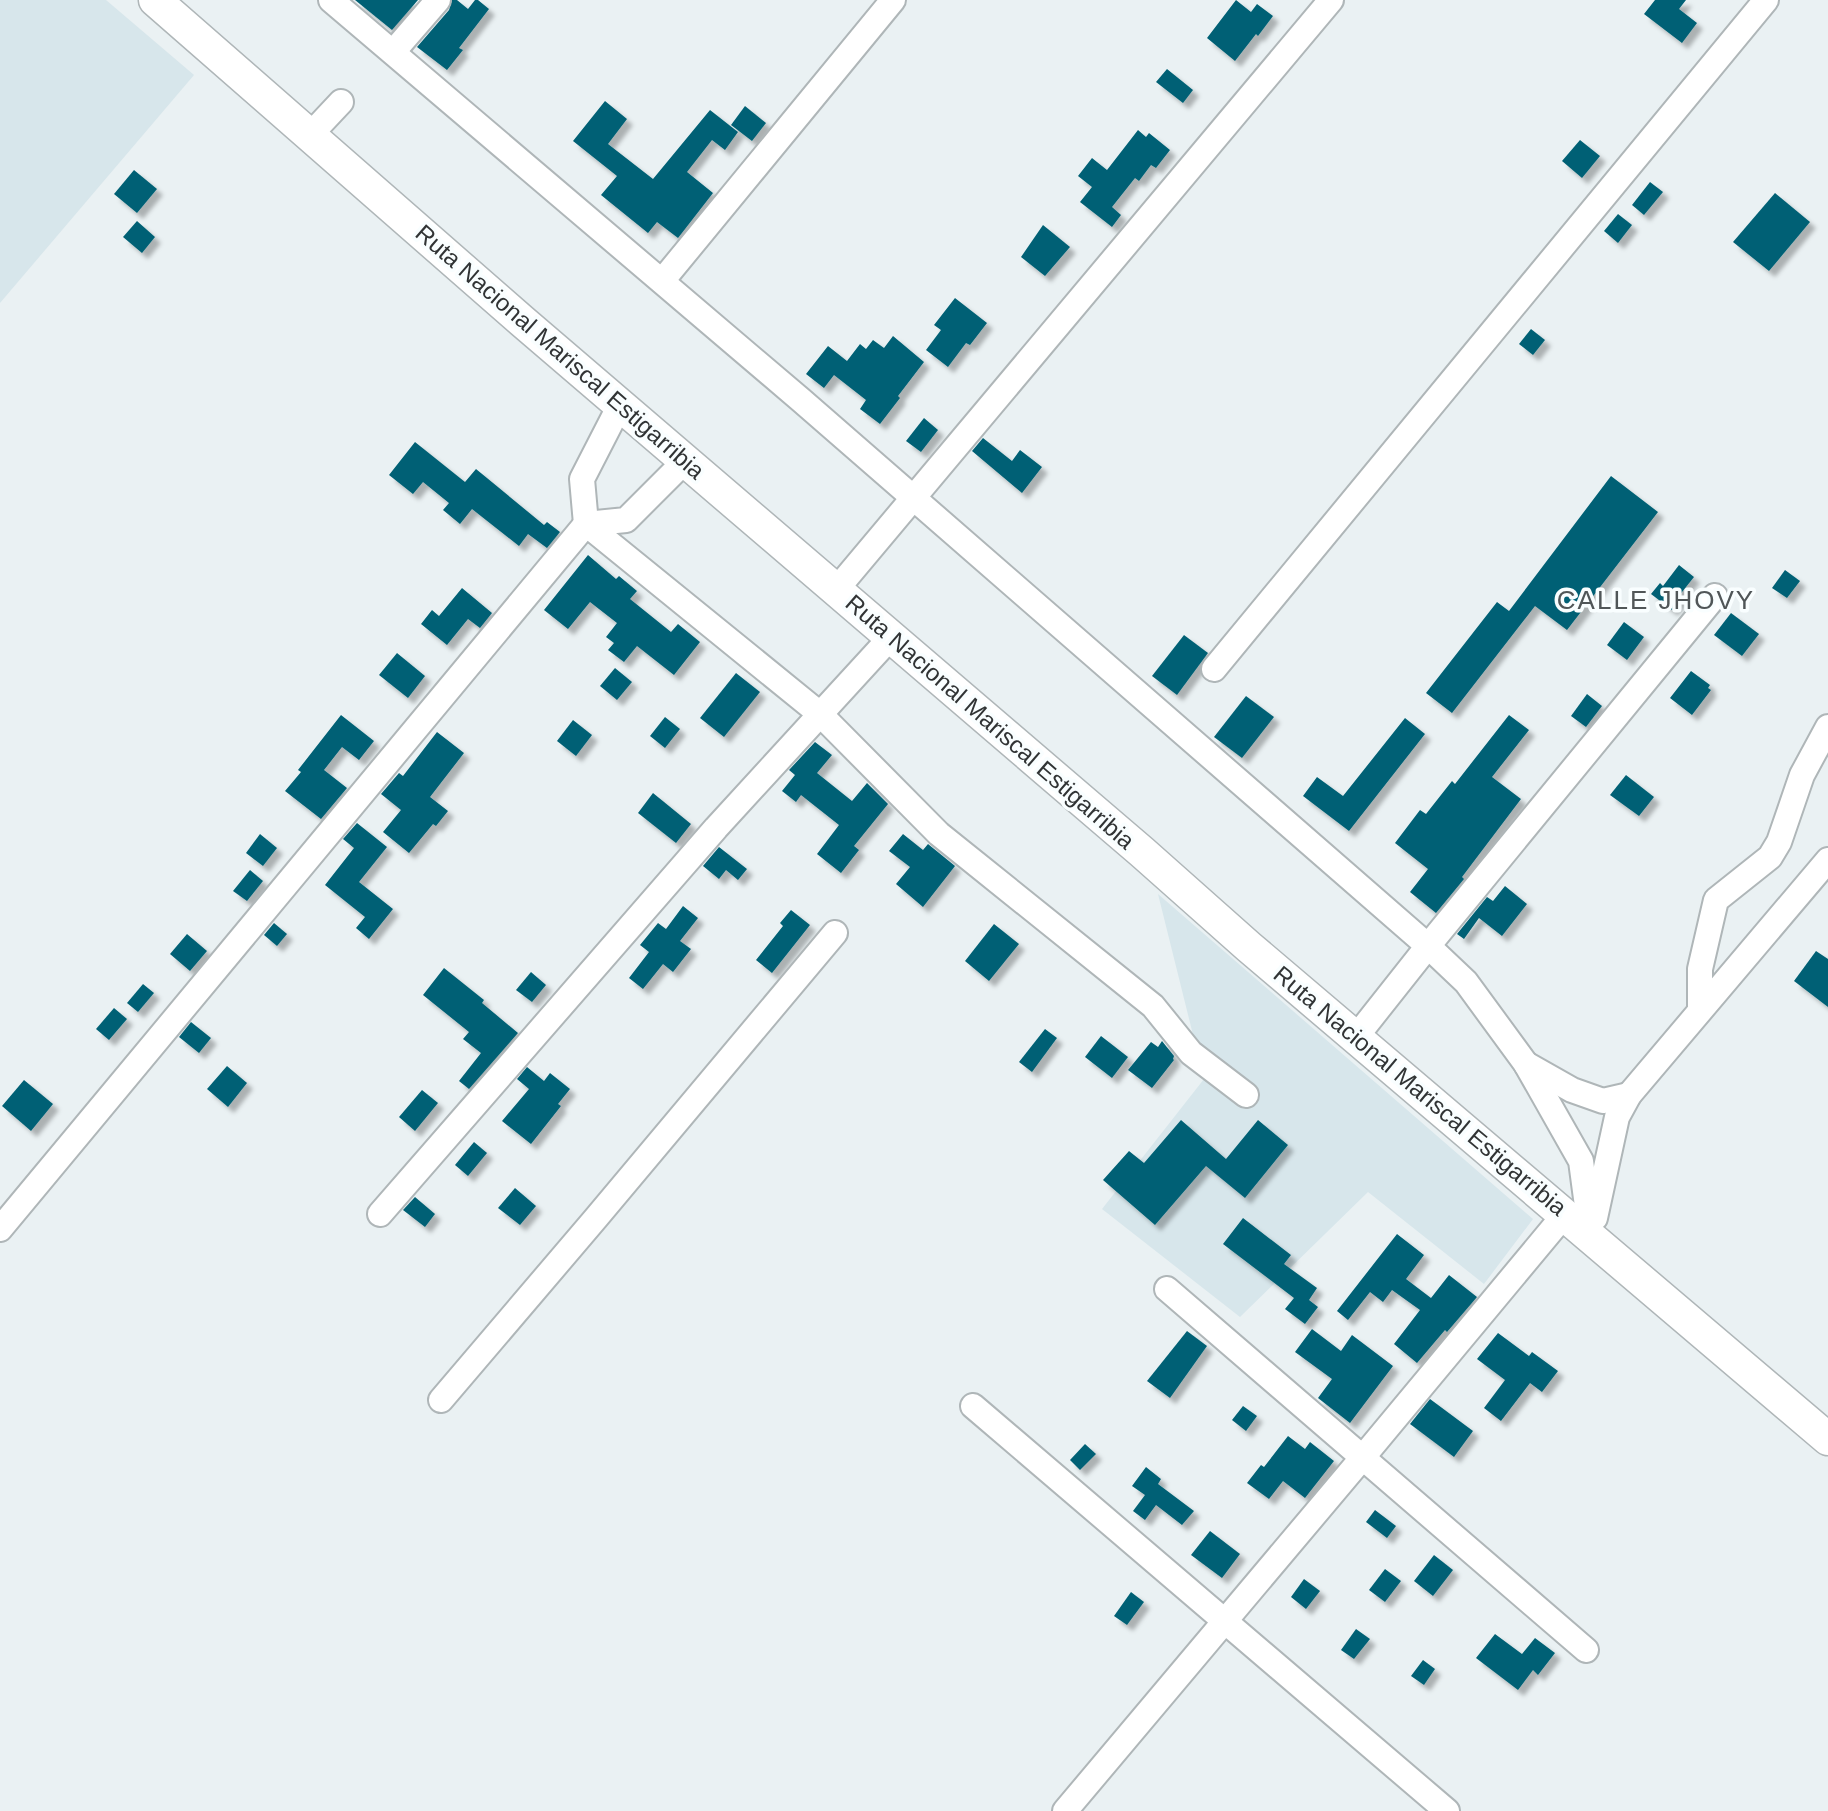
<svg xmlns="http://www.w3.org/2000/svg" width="1828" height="1811" font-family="Helvetica,sans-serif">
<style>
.built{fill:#d7e6eb}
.building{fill:#006174;filter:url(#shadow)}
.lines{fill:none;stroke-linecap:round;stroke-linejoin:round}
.minor-casing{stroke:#afb6b8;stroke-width:28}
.major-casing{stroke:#afb6b8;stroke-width:35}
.minor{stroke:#fff;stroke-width:24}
.major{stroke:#fff;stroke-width:32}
.labels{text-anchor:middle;stroke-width:7;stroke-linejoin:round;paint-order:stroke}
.street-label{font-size:24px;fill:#313435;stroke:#f9feff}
.neighbourhood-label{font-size:26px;letter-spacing:2px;fill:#505658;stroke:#f9feff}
</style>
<defs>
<filter id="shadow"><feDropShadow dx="6" dy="6" stdDeviation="2" flood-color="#0004"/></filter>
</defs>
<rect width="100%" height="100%" fill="#eaf1f3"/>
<g class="built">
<polygon points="0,0 106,0 194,75 0,303"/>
<polygon points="1158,894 1533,1219 1484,1284 1368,1192 1240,1317 1102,1209 1204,1079"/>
</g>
<g class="building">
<polygon points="355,0 418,0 392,30"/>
<polygon points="452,0 457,0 468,9 475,0 478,0 489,9 459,48 463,50 447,70 417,47 449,10"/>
<polygon points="1236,0 1251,12 1257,4 1273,16 1258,36 1256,34 1235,61 1207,38"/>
<polygon points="1655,0 1686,0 1679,9 1697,23 1682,43 1644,14"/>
<polygon points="1167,69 1193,90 1183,103 1156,82"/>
<polygon points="605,101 627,119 608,144 653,179 710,110 738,132 725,150 712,140 687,172 713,193 678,238 657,222 648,233 601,195 617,176 573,141"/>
<polygon points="745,106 766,123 752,141 731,125"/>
<polygon points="1138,130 1146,137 1149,133 1170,150 1156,168 1151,165 1139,181 1135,178 1112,207 1121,215 1112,227 1080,202 1092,187 1078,176 1092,158 1107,170"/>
<polygon points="1580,140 1600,156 1582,178 1562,161"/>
<polygon points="134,170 157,189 137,213 114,194"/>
<polygon points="1650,182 1663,192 1644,215 1632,205"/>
<polygon points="1775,193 1810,222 1769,271 1733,242"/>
<polygon points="1618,214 1632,225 1618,243 1604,231"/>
<polygon points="137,221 155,237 142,253 123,237"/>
<polygon points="1043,225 1070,247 1045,276 1021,257"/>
<polygon points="955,298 987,323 970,345 966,343 948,367 926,350 941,330 934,325"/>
<polygon points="1531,329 1545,340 1533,355 1519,344"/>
<polygon points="893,336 924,362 898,396 900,398 880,424 860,409 866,400 834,375 824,388 806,374 828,346 847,361 860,344 866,349 873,340 884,348"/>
<polygon points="924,418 938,430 921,452 906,441"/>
<polygon points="983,438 1012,461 1020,450 1042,467 1022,493 972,451"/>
<polygon points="415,442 465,482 476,469 544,525 547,522 560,532 547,548 528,534 519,546 472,509 460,524 443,510 449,503 423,482 413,494 389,475"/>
<polygon points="1611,476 1658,512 1567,630 1535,606 1452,713 1426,693 1497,602 1509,611"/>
<polygon points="588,555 616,579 619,576 637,591 630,599 671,632 678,624 700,642 674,675 637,646 624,662 608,650 614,643 606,637 617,623 590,602 568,629 544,610"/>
<polygon points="1679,565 1694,577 1678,597 1681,599 1672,610 1651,594 1660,583 1663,586"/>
<polygon points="1785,570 1800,581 1787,598 1772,588"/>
<polygon points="462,588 492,613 480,628 468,619 447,645 421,624 432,610 439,616"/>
<polygon points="1731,613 1759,634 1742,656 1714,635"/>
<polygon points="1624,622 1644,637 1627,660 1607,645"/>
<polygon points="1184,635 1208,653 1177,695 1152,676"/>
<polygon points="397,653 425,676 408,698 379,675"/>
<polygon points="615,668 632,682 617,700 600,686"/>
<polygon points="1691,671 1710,685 1708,688 1711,690 1692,715 1670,698"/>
<polygon points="736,673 760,692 724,737 700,718"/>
<polygon points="1587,694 1602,706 1586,727 1571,716"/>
<polygon points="1246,696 1274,717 1242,758 1214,737"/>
<polygon points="341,715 374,741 359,760 342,747 324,770 347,788 321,819 285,791 301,772 298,770"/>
<polygon points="1509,715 1529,730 1492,777 1521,799 1462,877 1464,879 1436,913 1410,892 1428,869 1395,843 1420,810 1426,814 1452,781 1455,784"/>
<polygon points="665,717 680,729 665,748 650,736"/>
<polygon points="1405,718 1425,734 1349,831 1303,796 1317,777 1343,796"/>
<polygon points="573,720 592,735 576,756 557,741"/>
<polygon points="437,732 464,753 430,797 448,811 436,826 433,824 409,853 383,832 401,810 381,794 399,773 403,776"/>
<polygon points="815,742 832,755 817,773 852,801 867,783 888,804 854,846 859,850 841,873 817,854 839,825 801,795 796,802 782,791 795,775 789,770"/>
<polygon points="1626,775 1654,797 1639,816 1610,795"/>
<polygon points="653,793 691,824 676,843 638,813"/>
<polygon points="357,823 387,847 359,882 393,909 369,939 356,928 365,917 325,885 354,848 343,839"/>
<polygon points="260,834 277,848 263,866 246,853"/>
<polygon points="903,834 923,850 928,844 955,866 923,907 896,884 910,867 889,851"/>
<polygon points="719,847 747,869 738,880 726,870 719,879 703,866"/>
<polygon points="250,870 263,881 247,901 233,891"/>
<polygon points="1505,886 1527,904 1502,936 1479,918 1464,939 1457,934 1487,897 1493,901"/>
<polygon points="683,906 698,918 680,941 691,949 673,972 663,964 643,989 629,978 649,952 640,945 658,923 666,929"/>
<polygon points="791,910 810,925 772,973 756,960 783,926 780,923"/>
<polygon points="274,923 287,934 277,946 264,935"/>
<polygon points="994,924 1019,944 989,981 965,961"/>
<polygon points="187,934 207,951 190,971 170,954"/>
<polygon points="1816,951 1828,959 1828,1007 1794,981"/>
<polygon points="444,968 484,1000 482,1003 518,1033 469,1089 459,1081 481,1053 463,1039 469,1032 423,995"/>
<polygon points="531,972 546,985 532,1002 516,990"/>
<polygon points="143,984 154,993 138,1012 127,1003"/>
<polygon points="114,1008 127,1019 109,1040 96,1029"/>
<polygon points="191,1022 211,1038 199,1053 179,1037"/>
<polygon points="1045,1029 1057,1038 1032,1072 1019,1062"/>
<polygon points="1101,1036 1128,1057 1112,1078 1085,1057"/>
<polygon points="1162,1041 1174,1056 1173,1059 1174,1060 1152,1088 1128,1070 1151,1042 1158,1047"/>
<polygon points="227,1066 247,1083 228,1107 207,1089"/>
<polygon points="527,1067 544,1081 550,1073 570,1089 558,1104 561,1106 531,1144 502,1121 529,1089 517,1079"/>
<polygon points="24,1080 53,1104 31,1131 2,1106"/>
<polygon points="422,1090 438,1103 415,1131 399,1117"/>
<polygon points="1181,1120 1226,1159 1258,1120 1288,1145 1245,1198 1206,1166 1155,1225 1103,1180 1129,1151 1144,1163"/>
<polygon points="474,1142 487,1153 468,1176 455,1165"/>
<polygon points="515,1188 536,1206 520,1225 498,1208"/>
<polygon points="415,1197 435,1214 425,1227 403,1210"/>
<polygon points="1243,1218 1291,1255 1284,1264 1317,1288 1309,1300 1318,1307 1305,1324 1285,1309 1294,1298 1223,1244"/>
<polygon points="1397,1234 1424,1255 1406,1279 1431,1298 1449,1275 1477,1297 1447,1332 1445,1330 1417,1363 1394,1344 1420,1310 1392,1290 1383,1302 1370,1292 1348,1320 1337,1311"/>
<polygon points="1312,1329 1341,1351 1352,1335 1393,1366 1350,1423 1318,1398 1332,1379 1295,1352"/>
<polygon points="1187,1331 1207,1346 1170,1398 1147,1381"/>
<polygon points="1498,1333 1529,1356 1532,1352 1558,1371 1542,1392 1530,1383 1501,1421 1484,1408 1505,1380 1477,1359"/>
<polygon points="1430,1399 1473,1431 1454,1457 1410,1424"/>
<polygon points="1243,1406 1257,1416 1246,1431 1232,1420"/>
<polygon points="1288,1436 1305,1449 1310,1442 1334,1461 1305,1498 1283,1481 1269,1499 1247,1483 1261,1465 1264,1467"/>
<polygon points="1085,1444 1096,1454 1080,1470 1070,1460"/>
<polygon points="1146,1467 1161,1479 1158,1484 1194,1511 1182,1525 1156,1505 1145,1520 1133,1511 1145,1495 1132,1486"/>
<polygon points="1375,1510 1396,1526 1387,1538 1366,1522"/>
<polygon points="1210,1531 1240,1554 1222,1578 1191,1555"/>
<polygon points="1434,1555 1453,1570 1433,1596 1414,1581"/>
<polygon points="1385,1569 1401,1581 1385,1602 1369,1590"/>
<polygon points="1304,1579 1320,1591 1306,1609 1291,1597"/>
<polygon points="1131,1592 1144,1602 1127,1625 1114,1616"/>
<polygon points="1356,1629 1370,1639 1354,1659 1341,1650"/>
<polygon points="1495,1634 1522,1654 1535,1638 1555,1653 1538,1675 1533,1670 1518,1690 1476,1658"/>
<polygon points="1423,1660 1435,1669 1424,1685 1411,1676"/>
</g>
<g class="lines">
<g class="minor-casing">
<g id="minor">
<polyline points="331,0 801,400 1428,946 1466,982 1526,1064 1581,1161 1591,1236"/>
<polyline points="393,52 438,0"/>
<polyline points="310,135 341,102"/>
<polyline points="662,281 893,0"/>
<polyline points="620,405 582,479 586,524 820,714 939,834 1153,1006 1191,1053 1246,1095"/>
<polyline points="836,590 1331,0"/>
<polyline points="1214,669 1766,0"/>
<polyline points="1700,1010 1700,969 1716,900 1770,857 1779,842 1802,775 1828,727"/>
<polyline points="1356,1037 1428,946 1715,596"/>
<polyline points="1526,1064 1572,1090 1603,1101 1629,1095"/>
<polyline points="380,1214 716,828 891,637"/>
<polyline points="1595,1218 1617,1117 1629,1095 1828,860"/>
<polyline points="0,1229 586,524 626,520 685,461"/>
<polyline points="1167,1289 1586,1650"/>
<polyline points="441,1400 596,1218 835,933"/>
<polyline points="973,1406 1447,1811"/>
<polyline points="1065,1811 1363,1457 1565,1214"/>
</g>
</g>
<g class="major-casing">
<polyline id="major" points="155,0 522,321 1142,852 1249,947 1828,1439"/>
</g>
<use href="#minor" class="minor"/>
<use href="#major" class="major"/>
</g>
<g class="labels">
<g class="street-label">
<text transform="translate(560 352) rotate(41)" y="8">Ruta Nacional Mariscal Estigarribia</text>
<text transform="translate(990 722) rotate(41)" y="8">Ruta Nacional Mariscal Estigarribia</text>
<text transform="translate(1420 1091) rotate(40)" y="8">Ruta Nacional Mariscal Estigarribia</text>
</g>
<g class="neighbourhood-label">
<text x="1656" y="609">CALLE JHOVY</text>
</g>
</g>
</svg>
